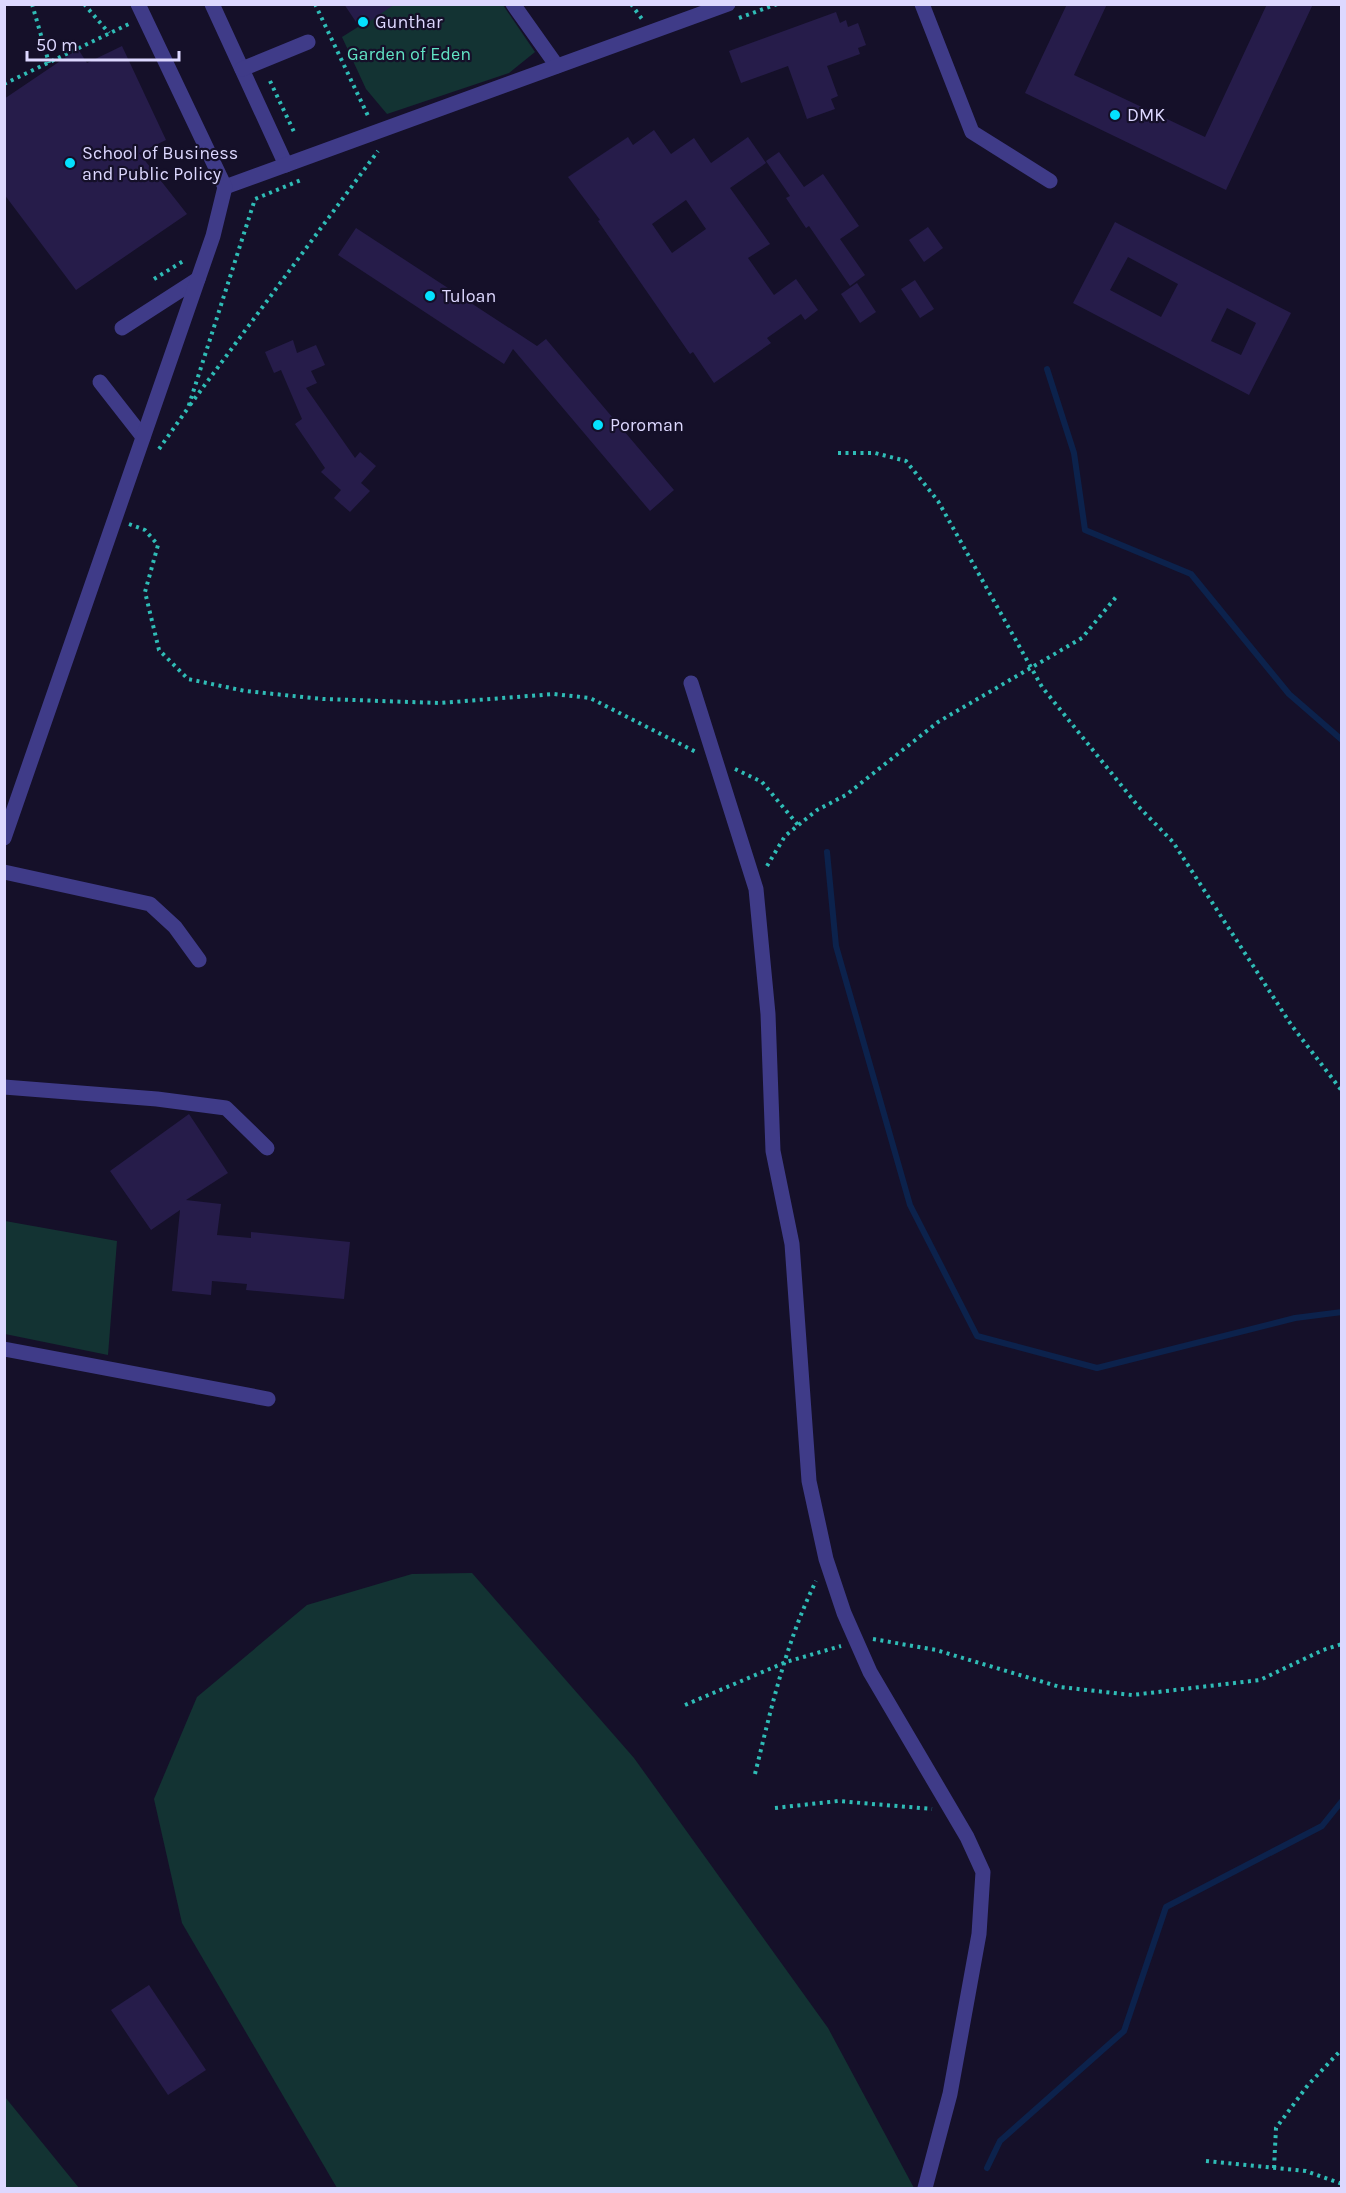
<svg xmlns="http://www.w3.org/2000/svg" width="1346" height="2193" font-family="Karla,sans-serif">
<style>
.green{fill:#133333}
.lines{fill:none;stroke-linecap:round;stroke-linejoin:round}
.stream{stroke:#0c224c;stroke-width:6}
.building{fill:#261c4a;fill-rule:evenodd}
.path{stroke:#2fbcb6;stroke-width:4;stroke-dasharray:3 4.5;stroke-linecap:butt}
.minor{stroke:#3f3b88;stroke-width:15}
.poi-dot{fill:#04e1ff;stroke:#151029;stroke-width:2}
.labels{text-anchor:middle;stroke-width:4.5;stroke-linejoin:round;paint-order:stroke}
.poi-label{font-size:18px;fill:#ddd8ff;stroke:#151029;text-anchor:start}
.park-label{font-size:18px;fill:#61e2c4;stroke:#151029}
</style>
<rect width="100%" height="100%" fill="#151029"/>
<g class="green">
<polygon points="393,5 503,5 535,52 509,73 387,114 366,89 342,37"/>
<polygon points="5,1221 117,1241 108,1355 5,1334"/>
<polygon points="472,1573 634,1758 828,2028 914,2188 337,2188 182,1923 154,1799 197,1697 307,1605 412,1574"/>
<polygon points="4,2097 5,2097 79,2188 5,2188"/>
</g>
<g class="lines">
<g class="stream">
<polyline points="1047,369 1074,453 1085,530 1191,574 1289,694 1342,740"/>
<polyline points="827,852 836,946 910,1205 977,1336 1097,1368 1295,1318 1342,1312"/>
<polyline points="987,2168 1000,2141 1124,2031 1166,1907 1322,1826 1342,1801"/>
</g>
</g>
<g class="building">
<polygon points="344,4 395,4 360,28"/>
<polygon points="1067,4 1107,4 1074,75 1205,137 1267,4 1313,4 1226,190 1025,93"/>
<polygon points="836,12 840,23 846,20 848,27 858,23 866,45 858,48 860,54 827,66 838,96 831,99 835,109 807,119 788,66 741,83 729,51"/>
<polygon points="122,46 166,140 139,153 187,214 76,290 4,194 4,99 78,49 87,63"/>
<path d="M654,130l17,24 23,-16 17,25 37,-26 18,26 -36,25 40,56 -22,14 26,37 22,-16 22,31 -13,10 -4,-6 -34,24 4,5 -57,40 -21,-31 -3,2 -92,-133 2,-1 -32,-43 60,-40 5,8zM686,200l20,29 -34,24 -20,-29z"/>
<polygon points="779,152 804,187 823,174 859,226 840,239 865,275 850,286 809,226 806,228 786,198 790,196 766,161"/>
<path d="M1115,222l176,91 -42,82 -176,-92zM1128,257l50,27 -17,33 -51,-27zM1227,308l29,15 -15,32 -30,-14z"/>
<polygon points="928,227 943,248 924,262 909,240"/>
<polygon points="356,228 537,346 546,339 674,490 650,511 513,349 504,364 338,255"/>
<polygon points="915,280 934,309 920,318 901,289"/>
<polygon points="857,283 876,312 860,323 841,294"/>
<polygon points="293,340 297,353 316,345 325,365 311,371 317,383 306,388 355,458 360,452 376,466 361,483 370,491 350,512 334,498 341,490 321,472 325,468 295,424 302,419 281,370 274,373 265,352"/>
<polygon points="189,1114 228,1173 186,1200 221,1204 217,1235 251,1238 251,1232 350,1242 344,1299 246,1290 247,1284 212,1281 211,1295 172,1291 180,1210 151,1230 110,1171"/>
<polygon points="149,1985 206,2070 168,2095 111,2010"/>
</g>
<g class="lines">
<g class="path">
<polyline points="32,4 49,63"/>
<polyline points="84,4 109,33"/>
<polyline points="315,4 369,118"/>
<polyline points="631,4 642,19"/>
<polyline points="739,18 777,4"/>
<polyline points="270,81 295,134"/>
<polyline points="4,84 131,23"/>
<polyline points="154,279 185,260"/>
<polyline points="190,405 378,151"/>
<polyline points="159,449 188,408 255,199 301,180"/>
<polyline points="838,453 875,453 906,461 938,501 1042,687 1138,806 1173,842 1292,1026 1342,1091"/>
<polyline points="129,524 145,530 158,545 145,592 159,650 188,679 245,691 323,699 440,703 554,694 590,698 696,752"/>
<polyline points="735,769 762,782 798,825"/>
<polyline points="767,866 785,836 817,810 846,795 938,722 1082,638 1116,597"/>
<polyline points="873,1639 936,1650 1060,1687 1132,1695 1260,1680 1323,1650 1342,1644"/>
<polyline points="685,1705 786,1662 841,1646"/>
<path d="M755,1774c16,-65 31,-132 61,-193"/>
<polyline points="775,1808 838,1801 932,1809"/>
<polyline points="1206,2161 1306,2171 1342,2184"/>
<polyline points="1274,2168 1276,2128 1308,2085 1342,2049"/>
</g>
<g class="minor">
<polyline points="212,4 286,165"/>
<polyline points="513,4 557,66"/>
<polyline points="922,4 972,132 1050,181"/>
<polyline points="242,69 308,42"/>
<polyline points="225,187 728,4"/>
<polyline points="122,328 198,279"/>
<polyline points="100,382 143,437"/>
<polyline points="691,683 756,889 768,1014 773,1151 792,1244 809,1481 826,1559 844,1613 870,1672 967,1837 983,1872 979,1934 950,2094 925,2188"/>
<polyline points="4,838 213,236 225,187 138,4"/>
<polyline points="4,872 150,904 175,927 199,960"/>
<polyline points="4,1087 157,1099 226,1108 267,1148"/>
<polyline points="4,1349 268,1399"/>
</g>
</g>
<g class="poi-dot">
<circle cx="363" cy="22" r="6"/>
<circle cx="1115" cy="115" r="6"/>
<circle cx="70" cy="163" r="6"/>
<circle cx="430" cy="296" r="6"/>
<circle cx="598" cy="425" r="6"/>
</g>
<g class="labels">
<g class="poi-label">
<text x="375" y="28">Gunthar</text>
<text x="1127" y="121">DMK</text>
<text x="82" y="159">School of Business<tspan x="82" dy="21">and Public Policy</tspan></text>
<text x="442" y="302">Tuloan</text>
<text x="610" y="431">Poroman</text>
</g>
<g class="park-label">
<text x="409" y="60">Garden of Eden</text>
</g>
</g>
<rect width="1346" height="2193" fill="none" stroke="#ddd8ff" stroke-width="12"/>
<path d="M27 51v9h152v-9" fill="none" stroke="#ddd8ff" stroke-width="3"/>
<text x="36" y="51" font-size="18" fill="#ddd8ff" stroke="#151029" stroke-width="4.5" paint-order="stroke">50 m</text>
</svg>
